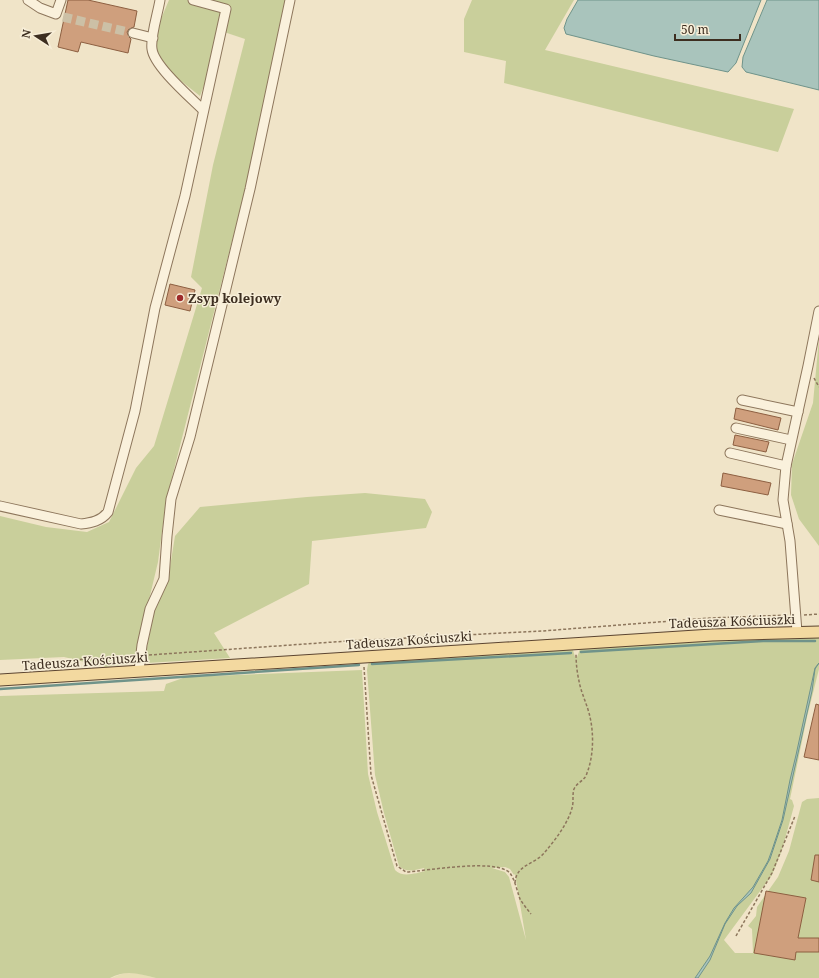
<svg xmlns="http://www.w3.org/2000/svg" width="819" height="978" font-family="'Noto Serif',serif">
<style>
.farmland{fill:#e6deb5}
.green{fill:#c9cf9b;fill-rule:evenodd}
.water{fill:#a9c4bc;stroke:#6f938a}
.lines{fill:none;stroke-linecap:round;stroke-linejoin:round}
.stream{stroke:#6f938a;stroke-width:2.5}
.building{fill:#cf9f7d;stroke:#8d5f41}
.minor-tunnel{stroke:#ccc0a6;stroke-width:9;stroke-dasharray:9 4.5;stroke-linecap:butt}
.minor-casing{stroke:#8d765c;stroke-width:11}
.major-casing{stroke:#5b4430;stroke-width:13}
.path{stroke:#8d765c;stroke-width:1.5;stroke-dasharray:3 2;stroke-linecap:butt}
.minor{stroke:#faf1dc;stroke-width:9}
.major{stroke:#f3d9a0;stroke-width:11}
.poi-dot{fill:#9e2a2b;stroke:#f7eed8;stroke-width:1.5}
.labels{text-anchor:middle;stroke-width:3;stroke-linejoin:round;paint-order:stroke}
.poi-label{font-size:13px;font-weight:bold;fill:#3d2e20;stroke:#f7eed8;text-anchor:start}
.street-label{font-size:13px;fill:#3d2e20;stroke:#f7eed8}
</style>
<rect width="100%" height="100%" fill="#f0e4c8"/>
<polygon class="farmland" points="127,972 136,973 156,978 111,978"/>
<g class="green">
<polygon points="169,0 288,0 260,131 166,501 158,562 137,650 136,663 106,667 64,657 0,660 0,516 46,527 87,532 109,522 136,468 154,446 202,288 191,277 213,165 245,39 224,32 200,96 157,62 155,33"/>
<polygon points="472,0 574,0 545,50 794,109 778,152 504,83 506,61 464,52 464,19"/>
<polygon points="819,338 819,546 799,519 791,495 792,464 813,403"/>
<polygon points="365,493 425,499 432,512 426,528 312,541 309,584 214,633 230,658 146,663 147,647 154,612 165,586 170,567 175,536 200,507 307,497"/>
<path d="M819,637v32l-12,48 -17,82 2,1 2,6 -12,44 -10,25 -48,65 11,13h18l-1,-24 -4,-3 8,-10 1,-9 21,-30 11,-26 13,-49 5,-3 12,-1v180h-121l12,-18 6,-14h-1l-6,13 -14,19h-539c-16,-4 -30,-9 -46,0h-110v-282l164,-5 2,-7 20,-7 176,-7 6,104 9,38 18,58c7,8 22,3 30,1l-1,-3c-8,2 -18,5 -25,-2l-15,-53 -9,-38 -8,-105 1,-6 2,-2 201,-13 2,1 2,7h2l3,-8 147,-10zM505,867l5,2 4,6 1,-1 11,66 -17,-63 -4,-5 -13,-4z"/>
</g>
<g class="water">
<polygon points="578,0 761,0 736,63 728,72 654,56 566,34 564,28 567,19"/>
<polygon points="767,0 819,0 819,90 746,72 742,67 743,57"/>
<polygon points="819,663 815,669 812,691 783,820 770,859 751,893 737,906 725,924 710,960 698,978 695,978 710,956 725,923 734,908 753,887 768,861 772,850 782,820 790,780 796,755 815,668"/>
</g>
<g class="lines">
<g class="stream">
<polyline points="581,652 763,641 815,641"/>
<polyline points="372,664 571,653"/>
<polyline points="0,689 359,665"/>
</g>
</g>
<g class="building">
<polygon points="68,0 88,0 137,11 134,27 129,29 127,32 129,37 131,39 128,53 81,42 78,52 58,47"/>
<polygon points="170,284 195,290 190,311 165,305"/>
<polygon points="736,408 781,418 778,430 734,419"/>
<polygon points="735,435 769,442 766,452 733,445"/>
<polygon points="723,473 771,483 768,495 721,486"/>
<polygon points="816,704 819,705 819,760 804,757"/>
<polygon points="815,855 819,855 819,882 811,880"/>
<polygon points="766,891 806,898 798,938 819,938 819,952 796,952 795,960 754,953"/>
</g>
<g class="lines">
<polyline class="minor-tunnel" points="63,17 133,33"/>
<g class="minor-casing">
<g id="minor">
<polyline points="28,0 40,8 56,14 61,0"/>
<path d="M160,0c-2,13 -10,37 -8,49 2,17 38,48 51,61"/>
<polyline points="133,33 153,38"/>
<polyline points="742,400 798,412"/>
<polyline points="736,428 791,440"/>
<polyline points="730,453 786,466"/>
<path d="M0,506l81,18c10,-1 20,-3 27,-12l27,-101 20,-103 30,-112 41,-187 -33,-9"/>
<polyline points="719,510 787,524"/>
<polyline points="797,632 790,541 783,500 786,466 808,366 819,311"/>
<polyline points="139,671 142,645 150,609 164,579 167,536 171,499 190,437 250,189 290,0"/>
</g>
</g>
<g class="major-casing">
<polyline id="major" points="0,680 712,635 819,632"/>
</g>
<g class="path">
<polyline points="814,378 819,387"/>
<polyline points="804,615 819,614"/>
<polyline points="149,655 348,641 542,631 710,618 788,615"/>
<polyline points="52,667 59,661 131,656"/>
<path d="M364,667l7,108 26,91 9,6c21,-1 89,-14 104,1 5,7 7,18 10,26 3,5 7,10 11,15"/>
<path d="M515,883c1,-19 20,-18 30,-31 11,-13 23,-29 27,-44 2,-6 0,-13 2,-19 3,-7 11,-8 13,-16 7,-18 7,-42 2,-60 -3,-11 -8,-21 -10,-32 -2,-9 -3,-18 -3,-28"/>
<polyline points="736,936 772,873 795,816"/>
</g>
<use href="#minor" class="minor"/>
<use href="#major" class="major"/>
</g>
<circle class="poi-dot" cx="180" cy="298" r="4"/>
<g class="labels">
<g class="poi-label">
<text x="188" y="303">Zsyp kolejowy</text>
</g>
<g class="street-label">
<text transform="translate(732 621) rotate(-2)" y="5">Tadeusza Kościuszki</text>
<text transform="translate(409 640) rotate(-4)" y="5">Tadeusza Kościuszki</text>
<text transform="translate(85 661) rotate(-4)" y="5">Tadeusza Kościuszki</text>
</g>
</g>
<g transform="translate(36 36) rotate(282)" stroke="#f7eed8" stroke-width="3" paint-order="stroke">
<path d="M0-3L7 15L0 10L-7 15Z" fill="#3d2e20"/>
<text y="-6" font-size="11" font-weight="bold" text-anchor="middle" fill="#3d2e20">N</text>
</g>
<path d="M675 34v6h65v-6" fill="none" stroke="#3d2e20" stroke-width="2"/>
<text x="681" y="34" font-size="12" fill="#3d2e20" stroke="#f7eed8" stroke-width="3" paint-order="stroke">50 m</text>
</svg>
